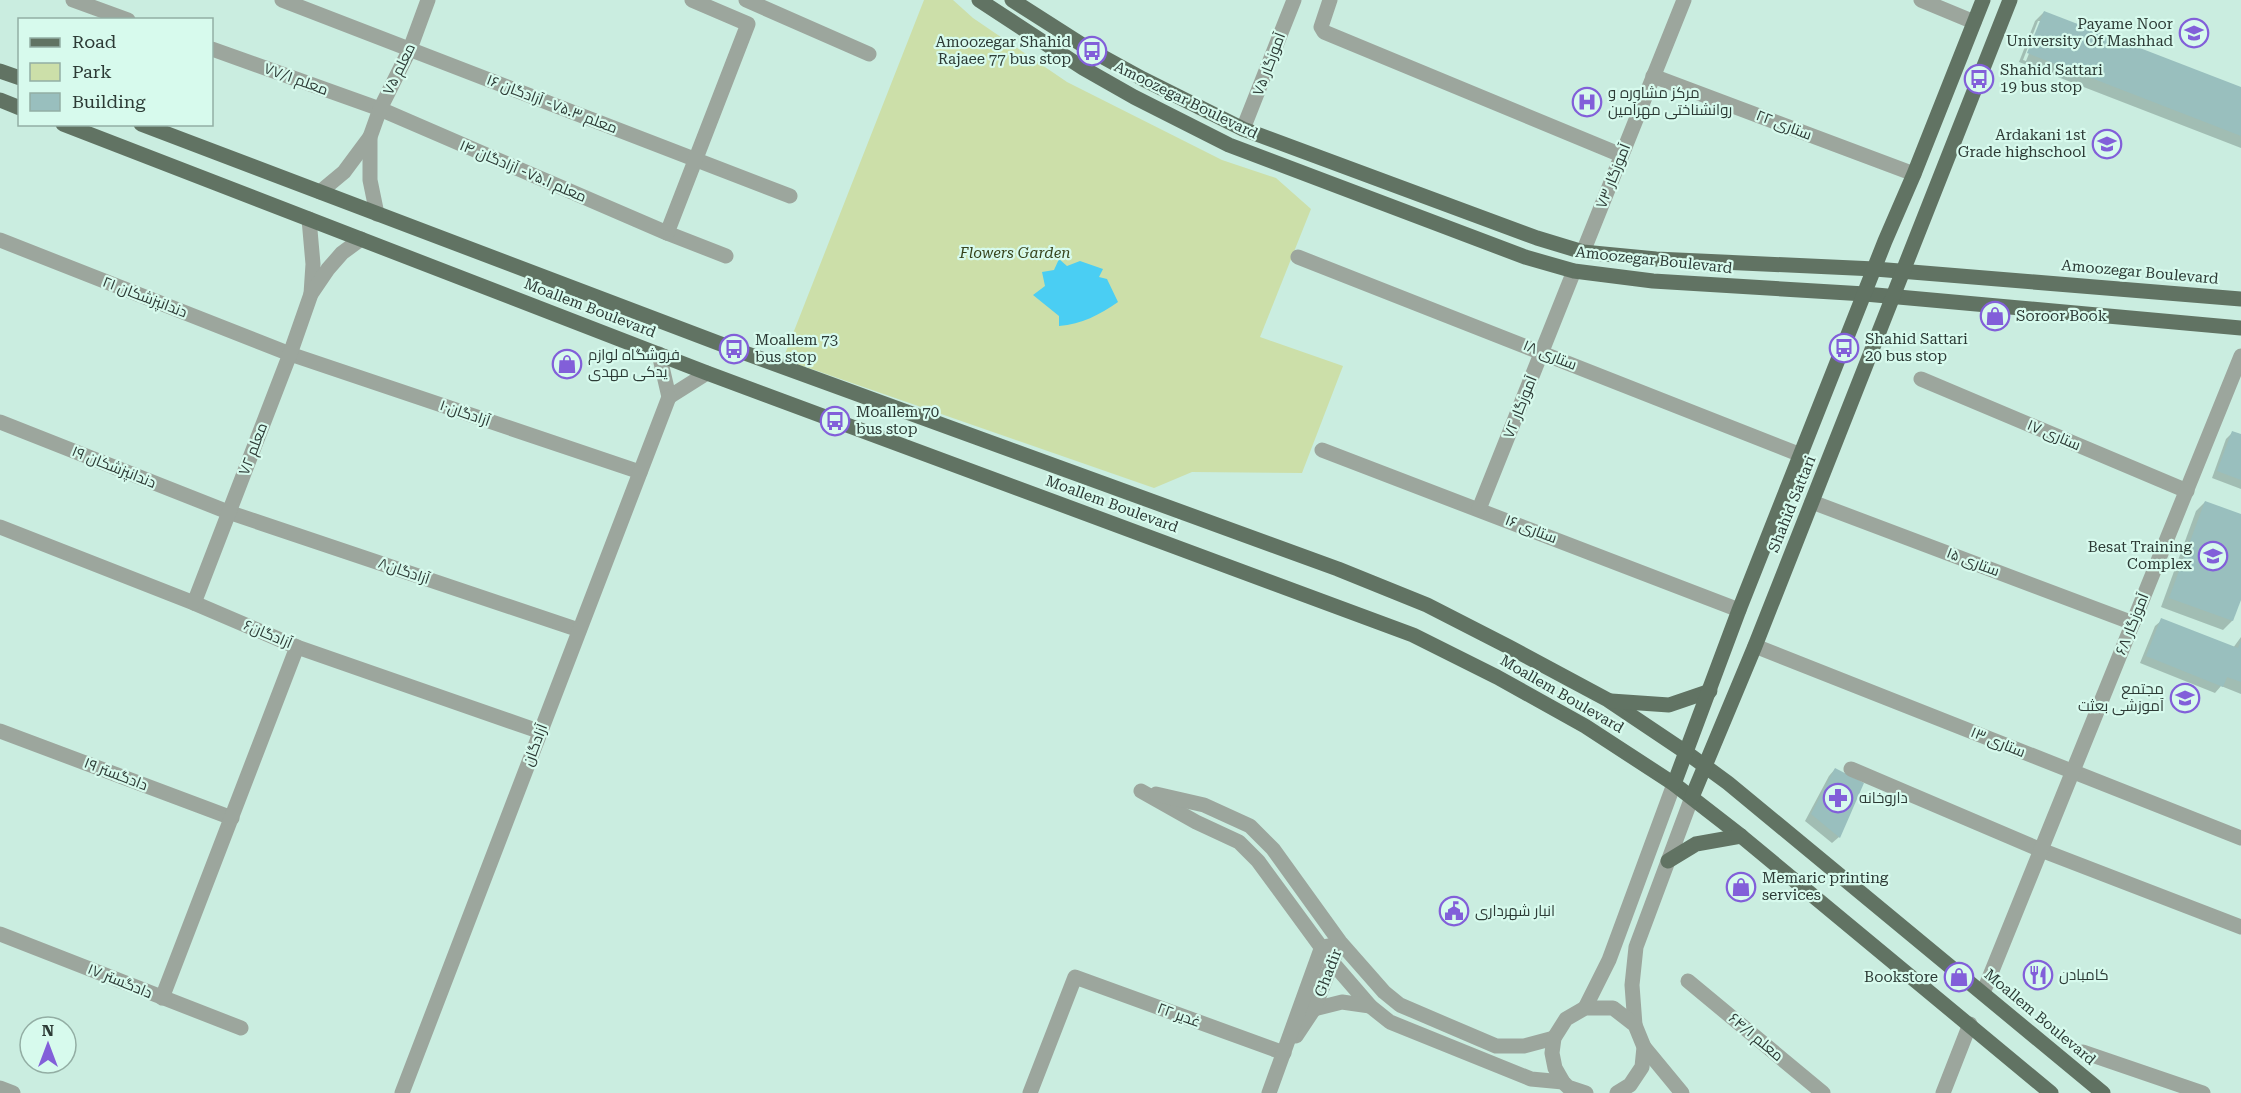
<svg xmlns="http://www.w3.org/2000/svg" width="2241" height="1093" font-family="'Roboto Serif',Cairo,serif">
<style>
.green{fill:#ccdfa9}
.water{fill:#4acef3}
.shadow{fill:#0003;fill-rule:evenodd}
.building{fill:#99bfbe}
.lines{fill:none;stroke-linecap:round;stroke-linejoin:round}
.minor{stroke:#9ca69d;stroke-width:15}
.major{stroke:#617363;stroke-width:15}
.labels{text-anchor:middle;stroke-width:4.5;stroke-linejoin:round;paint-order:stroke}
.poi-label{font-size:15px;fill:#2d3b36;stroke:#d7faed;text-anchor:start}
.street-label{font-size:15px;fill:#2d3b36;stroke:#d7faed}
.park-label{font-size:15px;font-style:italic;fill:#36421b;stroke:#d7faed}
</style>
<rect width="100%" height="100%" fill="#caede0"/>
<polygon class="green" points="924,0 953,0 973,18 1067,82 1222,160 1276,178 1311,209 1260,337 1343,366 1302,473 1192,472 1154,488 783,359"/>
<path class="water" d="M1059,259l8,7 13,-5 23,8 -4,8 8,2 11,23c-19,13 -36,22 -59,24v-10l-26,-21 12,-9 -3,-14 12,-2z"/>
<g class="shadow">
<path d="M2044,12l197,77v59l-222,-86 16,-41zM2038,21h4l-16,40 -3,-1z"/>
<polygon points="2233,432 2241,436 2241,489 2212,478 2226,439"/>
<polygon points="2205,502 2241,515 2241,596 2232,621 2223,630 2161,607 2196,511"/>
<polygon points="2162,620 2233,648 2241,637 2241,694 2221,686 2215,693 2140,663 2155,626"/>
<polygon points="1835,769 1863,783 1839,837 1832,843 1805,821 1829,776"/>
</g>
<g class="building">
<polygon points="2044,11 2241,87 2241,136 2027,53"/>
<polygon points="2232,431 2241,434 2241,480 2217,471"/>
<polygon points="2205,501 2241,514 2241,600 2233,621 2169,598"/>
<polygon points="2161,618 2238,648 2241,641 2241,682 2227,677 2223,687 2146,656"/>
<polygon points="1835,768 1864,783 1840,838 1811,814"/>
</g>
<g class="lines">
<g class="minor">
<polyline points="73,0 128,20"/>
<polyline points="282,0 790,196"/>
<polyline points="746,0 869,54"/>
<polyline points="1330,0 1321,27 1324,32 1621,155"/>
<polyline points="1921,0 1974,22"/>
<polyline points="212,49 380,109 667,233 726,256"/>
<polyline points="1653,76 1914,174"/>
<polyline points="1243,129 1294,0"/>
<polyline points="320,192 344,172 370,137"/>
<polyline points="377,214 370,180 370,137 380,109 410,49 428,0"/>
<polyline points="309,219 313,264 311,294"/>
<polyline points="667,233 748,24 692,0"/>
<polyline points="0,240 290,354 640,472"/>
<polyline points="1583,252 1684,0"/>
<polyline points="1298,257 1801,455"/>
<polyline points="659,354 669,397"/>
<polyline points="1921,379 2187,491"/>
<polyline points="669,397 707,373"/>
<polyline points="0,422 228,512 579,630"/>
<polyline points="1322,450 1739,610"/>
<polyline points="1812,502 2133,623"/>
<polyline points="1479,509 1574,271"/>
<polyline points="0,527 194,603 297,647 541,732"/>
<polyline points="194,603 290,354 311,294 328,269 342,253 361,239"/>
<polyline points="1755,646 2241,838"/>
<polyline points="0,731 232,818"/>
<polyline points="1851,769 2041,850 2241,927"/>
<polyline points="1141,791 1196,822 1239,842 1258,861 1332,962 1370,1006 1390,1022 1531,1079 1563,1082"/>
<polyline points="1156,794 1204,805 1250,826 1273,849 1340,942 1384,992 1400,1005 1496,1046 1524,1046 1554,1038"/>
<polyline points="0,934 241,1028"/>
<polyline points="1688,981 1823,1093"/>
<polyline points="1983,993 2241,356"/>
<polyline points="162,998 297,647"/>
<polyline points="1585,1008 1609,960 1674,784"/>
<polyline points="1314,1009 1342,1002 1370,1006"/>
<polyline points="1635,1025 1632,985 1636,947 1692,797"/>
<polyline points="1296,1036 1314,1009 1335,955"/>
<polyline points="1644,1047 1682,1093"/>
<polyline points="2083,1052 2203,1093"/>
<polyline points="0,1088 13,1093"/>
<polyline points="402,1093 669,397"/>
<polyline points="1030,1093 1075,977 1284,1053"/>
<polyline points="1269,1093 1321,949 1328,946"/>
<polyline points="1586,1093 1568,1087 1563,1082 1555,1068 1552,1053 1554,1038 1566,1019 1585,1008 1613,1008 1635,1025 1644,1047 1642,1067 1630,1085 1617,1093"/>
<polyline points="1943,1093 1970,1024"/>
</g>
<g class="major">
<polyline points="979,0 1083,68 1134,97 1229,145 1525,257 1574,271 1653,281 1865,294 2241,328"/>
<polyline points="1012,0 1092,51 1143,79 1243,129 1537,238 1583,252 1656,259 1875,269 2241,299"/>
<polyline points="0,71 20,78"/>
<polyline points="0,100 20,108"/>
<polyline points="63,124 707,373 1413,635 1497,677 1585,726 1674,784 1741,836 2051,1093"/>
<polyline points="141,124 734,349 1338,569 1427,605 1509,647 1608,700 1687,753 1728,783 2103,1093"/>
<polyline points="1611,701 1669,705 1710,691"/>
<polyline points="1674,784 1739,610 1885,241 1914,174 1983,0"/>
<polyline points="1692,797 1755,646 2010,0"/>
<polyline points="1668,861 1696,844 1741,836"/>
</g>
</g>
<defs>
<g id="university-ring" transform="scale(1.5)"><circle r="9.5" fill="#d7faed" stroke="#825fd9" stroke-width="1.5"/><path d="M0-5L7-2L0 1L-7-2ZM-4 1L0 2.5L4 1V4Q0 6-4 4Z" fill="#825fd9"/></g>
<g id="bus-ring" transform="scale(1.5)"><circle r="9.5" fill="#d7faed" stroke="#825fd9" stroke-width="1.5"/><path d="M-5-6H5V4H4V6H2V4H-2V6H-4V4H-5ZM-3.5-4V0h7V-4ZM-3.5 1.2v1.5H-2V1.2ZM2 1.2v1.5H3.5V1.2Z" fill="#825fd9"/></g>
<g id="hospital-ring" transform="scale(1.5)"><circle r="9.5" fill="#d7faed" stroke="#825fd9" stroke-width="1.5"/><path d="M-5-5h3v3.5h4V-5h3V5h-3V1.5h-4V5h-3Z" fill="#825fd9"/></g>
<g id="school-ring" transform="scale(1.5)"><circle r="9.5" fill="#d7faed" stroke="#825fd9" stroke-width="1.5"/><path d="M0-5L7-2L0 1L-7-2ZM-4 1L0 2.5L4 1V4Q0 6-4 4Z" fill="#825fd9"/></g>
<g id="shop-ring" transform="scale(1.5)"><circle r="9.5" fill="#d7faed" stroke="#825fd9" stroke-width="1.5"/><path d="M-5-2.5h2.3a2.7 3.5 0 0 1 5.4 0H5L5.5 6h-11ZM-1.5-2.5h3a1.5 2.3 0 0 0-3 0Z" fill="#825fd9"/></g>
<g id="pharmacy-ring" transform="scale(1.5)"><circle r="9.5" fill="#d7faed" stroke="#825fd9" stroke-width="1.5"/><path d="M-2-6h4v4h4v4h-4v4h-4v-4h-4v-4h4Z" fill="#825fd9"/></g>
<g id="civic-ring" transform="scale(1.5)"><circle r="9.5" fill="#d7faed" stroke="#825fd9" stroke-width="1.5"/><path d="M-.6-6.5H3V-4.5H.6V-3L4-1V1h2V6H-6V1h2V-1L-.6-3ZM-1.2 2.5V6h2.4V2.5Z" fill="#825fd9"/></g>
<g id="restaurant-ring" transform="scale(1.5)"><circle r="9.5" fill="#d7faed" stroke="#825fd9" stroke-width="1.5"/><path d="M-5-6h1v4h1v-4h1v4h1v-4h1v5L-1.5 .5V6h-2V.5L-5-1ZM5-6V6H3V1.5H1.5Q1.5-4 5-6Z" fill="#825fd9"/></g>
</defs>
<g fill-rule="evenodd">
<use href="#university-ring" x="2194" y="33"/>
<use href="#bus-ring" x="1092" y="51"/>
<use href="#bus-ring" x="1979" y="79"/>
<use href="#hospital-ring" x="1587" y="102"/>
<use href="#school-ring" x="2107" y="144"/>
<use href="#shop-ring" x="1995" y="316"/>
<use href="#bus-ring" x="1844" y="348"/>
<use href="#bus-ring" x="734" y="349"/>
<use href="#shop-ring" x="567" y="364"/>
<use href="#bus-ring" x="835" y="421"/>
<use href="#school-ring" x="2213" y="556"/>
<use href="#school-ring" x="2185" y="698"/>
<use href="#pharmacy-ring" x="1838" y="798"/>
<use href="#shop-ring" x="1741" y="887"/>
<use href="#civic-ring" x="1454" y="911"/>
<use href="#restaurant-ring" x="2038" y="975"/>
<use href="#shop-ring" x="1959" y="977"/>
</g>
<g class="labels">
<g class="poi-label">
<text x="2173" y="29" text-anchor="end">Payame Noor<tspan x="2173" dy="17">University Of Mashhad</tspan></text>
<text x="1071" y="47" text-anchor="end">Amoozegar Shahid<tspan x="1071" dy="17">Rajaee 77 bus stop</tspan></text>
<text x="2000" y="75">Shahid Sattari<tspan x="2000" dy="17">19 bus stop</tspan></text>
<text x="1608" y="98">مرکز مشاوره و<tspan x="1608" dy="17">روانشناختی مهرآمین</tspan></text>
<text x="2086" y="140" text-anchor="end">Ardakani 1st<tspan x="2086" dy="17">Grade highschool</tspan></text>
<text x="2016" y="321">Soroor Book</text>
<text x="1865" y="344">Shahid Sattari<tspan x="1865" dy="17">20 bus stop</tspan></text>
<text x="755" y="345">Moallem 73<tspan x="755" dy="17">bus stop</tspan></text>
<text x="588" y="360">فروشگاه لوازم<tspan x="588" dy="17">یدکی مهدی</tspan></text>
<text x="856" y="417">Moallem 70<tspan x="856" dy="17">bus stop</tspan></text>
<text x="2192" y="552" text-anchor="end">Besat Training<tspan x="2192" dy="17">Complex</tspan></text>
<text x="2164" y="694" text-anchor="end">مجتمع<tspan x="2164" dy="17">آموزشی بعثت</tspan></text>
<text x="1859" y="803">داروخانه</text>
<text x="1762" y="883">Memaric printing<tspan x="1762" dy="17">services</tspan></text>
<text x="1475" y="916">انبار شهرداری</text>
<text x="2059" y="980">کامبادن</text>
<text x="1938" y="982" text-anchor="end">Bookstore</text>
</g>
<g class="street-label">
<text transform="translate(1269 64) rotate(-69)" y="5">آموزگار ۷۵</text>
<text transform="translate(399 69) rotate(-64)" y="5">معلم ۷۵</text>
<text transform="translate(296 79) rotate(20)" y="5">معلم ۷۷/۱</text>
<text transform="translate(1186 100) rotate(26)" y="5">Amoozegar Boulevard</text>
<text transform="translate(552 104) rotate(21)" y="5">معلم ۷۵.۳- آزادگان ۱۶</text>
<text transform="translate(1784 125) rotate(21)" y="5">ستاری ۲۲</text>
<text transform="translate(523 171) rotate(23)" y="5">معلم ۷۵.۱- آزادگان ۱۴</text>
<text transform="translate(1613 176) rotate(-68)" y="5">۷۳ آموزگار</text>
<text transform="translate(1654 260) rotate(6)" y="5">Amoozegar Boulevard</text>
<text transform="translate(2140 272) rotate(5)" y="5">Amoozegar Boulevard</text>
<text transform="translate(145 297) rotate(21)" y="5">دندانپزشکان ۲۱</text>
<text transform="translate(590 308) rotate(21)" y="5">Moallem Boulevard</text>
<text transform="translate(1550 355) rotate(22)" y="5">ستاری ۱۸</text>
<text transform="translate(1520 407) rotate(-68)" y="5">۷۲ آموزگار</text>
<text transform="translate(465 413) rotate(19)" y="5">آزادگان۱۰</text>
<text transform="translate(2054 435) rotate(23)" y="5">ستاری ۱۷</text>
<text transform="translate(253 449) rotate(-69)" y="5">معلم ۷۲</text>
<text transform="translate(114 467) rotate(22)" y="5">دندانپزشکان ۱۹</text>
<text transform="translate(1112 504) rotate(20)" y="5">Moallem Boulevard</text>
<text transform="translate(1792 504) rotate(-68)" y="5">Shahid Sattari</text>
<text transform="translate(1531 529) rotate(21)" y="5">ستاری ۱۶</text>
<text transform="translate(1973 562) rotate(21)" y="5">ستاری ۱۵</text>
<text transform="translate(404 571) rotate(19)" y="5">آزادگان۸</text>
<text transform="translate(2132 624) rotate(-68)" y="5">آموزگار ۶۸</text>
<text transform="translate(268 634) rotate(23)" y="5">آزادگان۶</text>
<text transform="translate(1562 694) rotate(30)" y="5">Moallem Boulevard</text>
<text transform="translate(1998 742) rotate(22)" y="5">ستاری ۱۳</text>
<text transform="translate(535 745) rotate(-69)" y="5">آزادگان</text>
<text transform="translate(116 774) rotate(21)" y="5">دادگستر ۱۹</text>
<text transform="translate(1328 973) rotate(-69)" y="5">Ghadir</text>
<text transform="translate(120 981) rotate(22)" y="5">دادگستر ۱۷</text>
<text transform="translate(1179 1015) rotate(20)" y="5">غدیر ۲۲</text>
<text transform="translate(2040 1017) rotate(40)" y="5">Moallem Boulevard</text>
<text transform="translate(1756 1037) rotate(40)" y="5">معلم ۶۴/۱</text>
</g>
<g class="park-label">
<text x="1015" y="258">Flowers Garden</text>
</g>
</g>
<rect x="18" y="18" width="195" height="108" fill="#d7faed" stroke="#93aea4" stroke-width="1.5"/>
<rect x="30" y="38" width="30" height="9" fill="#617363" stroke="#93aea4" stroke-width="1.5"/>
<text x="72" y="48" font-size="18" fill="#2d3b36">Road</text>
<rect x="30" y="63" width="30" height="18" fill="#ccdfa9" stroke="#93aea4" stroke-width="1.5"/>
<text x="72" y="78" font-size="18" fill="#2d3b36">Park</text>
<rect x="30" y="93" width="30" height="18" fill="#99bfbe" stroke="#93aea4" stroke-width="1.5"/>
<text x="72" y="108" font-size="18" fill="#2d3b36">Building</text>
<g transform="translate(48 1045)"><circle r="28" fill="#d7faed" stroke="#93aea4" stroke-width="1.5"/>
<path d="M0-4.5L10 22L0 15L-10 22Z" fill="#825fd9"/>
<text y="-9" font-size="16" font-weight="bold" text-anchor="middle" fill="#2d3b36">N</text>
</g>
</svg>
